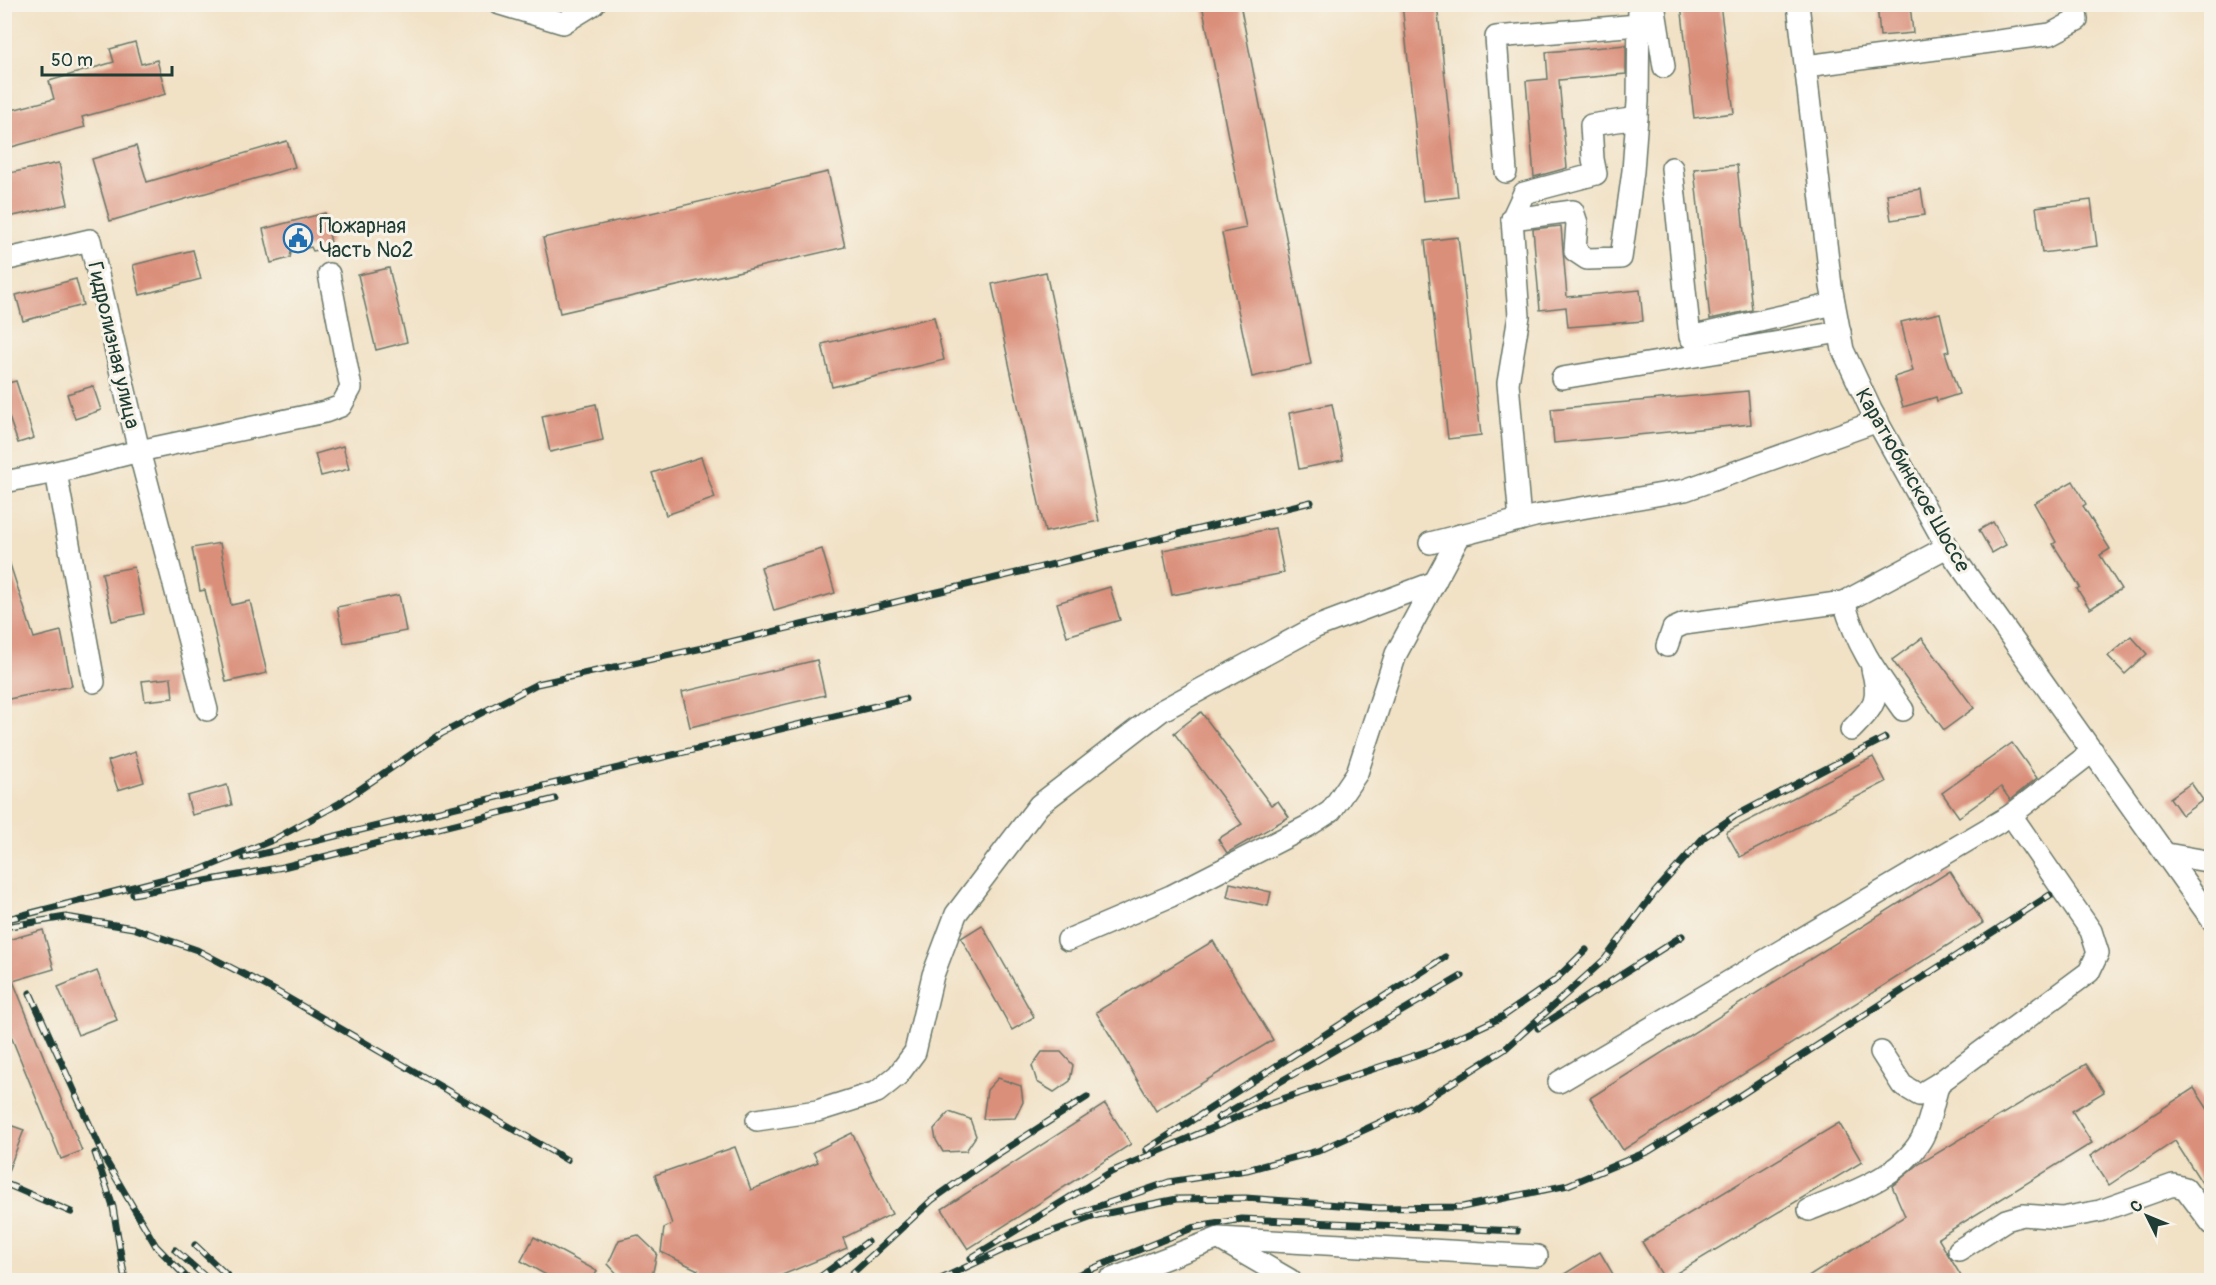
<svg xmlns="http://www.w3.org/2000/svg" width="2216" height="1285" font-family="Pangolin,sans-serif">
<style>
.building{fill:#da8f7a}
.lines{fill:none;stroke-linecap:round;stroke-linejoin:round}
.minor-casing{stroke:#687667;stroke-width:24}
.minor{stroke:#fff;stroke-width:21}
.rail-casing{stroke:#1f3d34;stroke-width:7}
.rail{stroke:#f7f3e8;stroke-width:4.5;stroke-dasharray:14;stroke-linecap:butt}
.labels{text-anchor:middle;stroke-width:6;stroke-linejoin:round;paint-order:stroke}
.poi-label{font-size:21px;fill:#1f3d34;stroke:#f7f3e8;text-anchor:start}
.street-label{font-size:21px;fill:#1f3d34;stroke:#f7f3e8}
</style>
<rect width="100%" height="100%" fill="#f7f3e8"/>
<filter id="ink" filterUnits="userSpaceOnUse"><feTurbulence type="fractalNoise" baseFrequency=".0167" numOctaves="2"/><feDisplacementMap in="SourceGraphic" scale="12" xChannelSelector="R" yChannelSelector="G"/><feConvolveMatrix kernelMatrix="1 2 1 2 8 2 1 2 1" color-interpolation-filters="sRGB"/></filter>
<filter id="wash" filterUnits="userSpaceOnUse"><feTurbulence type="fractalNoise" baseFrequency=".008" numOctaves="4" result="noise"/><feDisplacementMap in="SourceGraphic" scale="24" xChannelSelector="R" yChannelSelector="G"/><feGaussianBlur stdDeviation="1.35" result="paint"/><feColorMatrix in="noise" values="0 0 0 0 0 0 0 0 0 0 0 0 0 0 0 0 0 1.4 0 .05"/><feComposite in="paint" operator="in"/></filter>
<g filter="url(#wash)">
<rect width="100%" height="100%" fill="#f1e1c5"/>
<g id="blocks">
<g class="building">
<polygon points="1202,4 1240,4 1311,364 1252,377 1222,233 1246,228"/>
<polygon points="1402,4 1437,4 1458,197 1423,201"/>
<polygon points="1681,4 1720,4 1734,113 1694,118"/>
<polygon points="1877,4 1910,4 1913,33 1880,36"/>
<polygon points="135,42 141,64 157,60 166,94 82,117 85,127 4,149 4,112 54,99 49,81 114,62 110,49"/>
<polygon points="1626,45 1626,74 1559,80 1567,168 1534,177 1526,81 1548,79 1546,52"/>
<polygon points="287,141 295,167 110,221 92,159 136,146 147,182"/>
<polygon points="59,163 68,204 4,218 4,174"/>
<polygon points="1737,165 1752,310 1710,319 1694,169"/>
<polygon points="828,172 845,247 560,313 543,238"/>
<polygon points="1921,189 1925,215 1891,220 1887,194"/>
<polygon points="2091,200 2097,246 2042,253 2036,207"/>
<polygon points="325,213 331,243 324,249 313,251 311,247 291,252 290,258 271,263 263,229"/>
<polygon points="1561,226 1567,297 1640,290 1643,321 1568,327 1566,307 1540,310 1533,229"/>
<polygon points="1458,237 1481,435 1448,439 1425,241"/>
<polygon points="193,250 201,279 140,295 133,265"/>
<polygon points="389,268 407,342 376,350 358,275"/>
<polygon points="1046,272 1099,521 1045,532 992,284"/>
<polygon points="76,279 83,305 23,321 16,295"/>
<polygon points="1940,313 1949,351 1945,352 1959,394 1937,401 1936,397 1903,407 1894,377 1913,371 1901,322"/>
<polygon points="934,317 944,360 832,387 822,344"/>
<polygon points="16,381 34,438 18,443 4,403 4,384"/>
<polygon points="93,386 101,410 75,419 67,394"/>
<polygon points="1748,391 1751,424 1554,443 1551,409"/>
<polygon points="596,404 603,440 550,452 542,416"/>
<polygon points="1332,404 1343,460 1299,469 1289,413"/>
<polygon points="343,446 349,469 321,476 315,454"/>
<polygon points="701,457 715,498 666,515 652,473"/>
<polygon points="2073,481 2086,504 2083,506 2110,549 2100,555 2121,589 2090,609 2077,589 2080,587 2053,544 2056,542 2034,503"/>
<polygon points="1993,522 2006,545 1992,553 1979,530"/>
<polygon points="1275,528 1284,573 1172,595 1163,550"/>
<polygon points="220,543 231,605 250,601 267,673 226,682 205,590 200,591 192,548"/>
<polygon points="822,549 835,593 774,611 761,567"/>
<polygon points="7,555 34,638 61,631 72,686 4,700 4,556"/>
<polygon points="134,567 144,614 112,621 102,573"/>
<polygon points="1110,587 1120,620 1067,636 1057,603"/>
<polygon points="399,595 406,631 344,643 337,607"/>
<polygon points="2131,636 2147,654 2125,674 2108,656"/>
<polygon points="1922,638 1974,708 1944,730 1892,660"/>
<polygon points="817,660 825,695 690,727 682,692"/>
<polygon points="171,678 173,698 145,701 142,681"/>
<polygon points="1201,712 1271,805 1278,801 1289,817 1227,853 1218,839 1242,824 1174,733"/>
<polygon points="2012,743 2037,778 2010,800 2001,787 1959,817 1942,793"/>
<polygon points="135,752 144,782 118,790 108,761"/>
<polygon points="1873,757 1886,782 1740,857 1726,832"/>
<polygon points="2191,783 2203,800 2182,815 2170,798"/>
<polygon points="227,785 232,805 192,815 187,796"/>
<polygon points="1950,871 1983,923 1623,1150 1590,1098"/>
<polygon points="1230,883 1271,892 1268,906 1227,897"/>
<polygon points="982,925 1034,1017 1012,1030 961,938"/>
<polygon points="43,930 54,969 13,981 82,1151 61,1159 4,1019 4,941"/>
<polygon points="1213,941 1273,1040 1156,1111 1096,1012"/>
<polygon points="97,971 117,1020 78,1035 58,987"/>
<polygon points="1042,1052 1061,1052 1073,1065 1070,1081 1054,1092 1037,1082 1032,1066"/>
<polygon points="2086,1064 2104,1092 2072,1111 2092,1143 1938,1238 1964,1281 1802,1281 1905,1216 1892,1186 1919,1164"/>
<polygon points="998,1078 1021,1086 1023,1102 1015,1118 983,1119 987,1090"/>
<polygon points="2194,1088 2211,1114 2211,1197 2175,1141 2109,1185 2090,1156"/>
<polygon points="1105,1104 1131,1144 968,1249 942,1209"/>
<polygon points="949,1112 970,1119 976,1136 966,1151 943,1152 936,1140 934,1129"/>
<polygon points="4,1123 24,1130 5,1179 4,1178"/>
<polygon points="1839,1123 1862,1162 1665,1280 1642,1242"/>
<polygon points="852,1133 892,1214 843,1238 847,1248 768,1281 683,1281 698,1270 661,1252 664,1228 672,1224 655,1175 735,1147 751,1190 818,1162 813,1152"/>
<polygon points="638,1235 657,1253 651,1281 624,1281 608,1264 619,1240"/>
<polygon points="534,1237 597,1271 592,1281 557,1281 521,1261"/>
<polygon points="1600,1252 1617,1281 1553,1281"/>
</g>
</g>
</g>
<g filter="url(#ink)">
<use href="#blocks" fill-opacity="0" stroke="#687667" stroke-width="1.5"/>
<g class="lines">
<g class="minor-casing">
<g id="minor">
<polyline points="500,4 563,23 594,4"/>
<polyline points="1654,4 1664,67"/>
<polyline points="1798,4 1831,286 1843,350 1871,410 1947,547 2212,920"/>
<polyline points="1806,66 2051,34 2077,20 2075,4"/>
<polyline points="1672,168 1690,337 1834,304"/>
<polyline points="1506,172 1496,37 1638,25"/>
<polyline points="1512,219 1524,193 1596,174 1593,159 1591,125 1637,118"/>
<polyline points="4,260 90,240 139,451 56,472 94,682"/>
<polyline points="1562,378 1840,332"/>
<polyline points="4,482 56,472"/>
<polyline points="1520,520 1508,383 1519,316 1512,219 1573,211 1577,223 1575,251 1587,259 1621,258 1633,171 1638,102 1639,4"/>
<polyline points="1430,543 1535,516 1685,490 1878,421"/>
<path d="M1844,602c13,45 32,70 59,108"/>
<polyline points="1667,646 1673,629 1684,624 1844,602 1947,547"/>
<polyline points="207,710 139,451 325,412 341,406 351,388 329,274"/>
<path d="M1851,730c22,-23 30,-28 21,-61"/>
<polyline points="2167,854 2212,862"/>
<polyline points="1068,940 1171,896 1308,826 1331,811 1357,773 1396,654 1460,535"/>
<polyline points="1881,1052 1902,1085 1919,1095 1939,1083 2089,972 2098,953 2091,931 2011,815"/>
<polyline points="1559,1082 2011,815 2093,751"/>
<polyline points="757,1120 817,1111 877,1092 898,1075 915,1052 933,975 956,914 1039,805 1161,711 1316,627 1435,582"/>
<path d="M1809,1210c38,-16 89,-31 112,-70 9,-15 12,-39 18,-57"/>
<polyline points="1221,1240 1290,1280"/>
<polyline points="1959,1250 2006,1220 2023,1215 2062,1218 2100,1211 2173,1185 2185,1188 2212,1224"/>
<polyline points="1109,1280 1219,1238 1537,1256"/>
</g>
</g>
<use href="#minor" class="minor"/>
<g class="rail-casing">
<g id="rail">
<polyline points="244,858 905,699"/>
<polyline points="133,894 283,867 555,799"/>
<polyline points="4,920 200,870 275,839 340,803 441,734 537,684 730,642 1311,502"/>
<polyline points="10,926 66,917 133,928 197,950 274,990 567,1160"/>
<polyline points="30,993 106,1161 156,1246 189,1280"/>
<polyline points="1538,1028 1682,936"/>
<polyline points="1218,1118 1462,976"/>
<polyline points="1146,1150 1445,957"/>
<polyline points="95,1153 113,1207 125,1280"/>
<polyline points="4,1183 71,1212"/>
<polyline points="1079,1213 1169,1182 1247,1170 1318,1151 1414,1107 1505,1049 1605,959 1655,892 1704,837 1735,816 1885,738"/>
<polyline points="195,1245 232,1280"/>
<polyline points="175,1250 209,1280"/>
<polyline points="971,1258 1111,1172 1267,1104 1431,1050 1502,1017 1554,981 1586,950"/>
<polyline points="816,1280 867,1242"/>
<polyline points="845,1280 932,1200 990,1159 1087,1097"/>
<polyline points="939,1280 1009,1247 1098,1215 1177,1199 1246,1198 1379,1208 1462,1207 1568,1185 1649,1151 1736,1098 2050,895"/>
<polyline points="1065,1280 1192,1228 1242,1219 1517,1231"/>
</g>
</g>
<use href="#rail" class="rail"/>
</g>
</g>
<defs>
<g id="civic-ring" transform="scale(1.5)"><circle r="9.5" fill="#f7f3e8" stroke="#1f6fb2" stroke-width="1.5"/><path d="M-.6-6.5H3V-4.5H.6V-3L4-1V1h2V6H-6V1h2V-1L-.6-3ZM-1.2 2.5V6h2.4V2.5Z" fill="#1f6fb2"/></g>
</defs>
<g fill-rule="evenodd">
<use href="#civic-ring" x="298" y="238"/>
</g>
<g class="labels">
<g class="poi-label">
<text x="319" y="233">Пожарная<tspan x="319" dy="24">Часть №2</tspan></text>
</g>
<g class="street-label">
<text transform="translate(114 345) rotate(77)" y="7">Гидролизная улица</text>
<text transform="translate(1913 480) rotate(60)" y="7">Каратюбинское Шоссе</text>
</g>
</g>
<rect width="2216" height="1285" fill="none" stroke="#f7f3e8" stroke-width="24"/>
<g transform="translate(2147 1216) rotate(313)" stroke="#f7f3e8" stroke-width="4.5" paint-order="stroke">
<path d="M0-4.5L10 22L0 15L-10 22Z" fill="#1f3d34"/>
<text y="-9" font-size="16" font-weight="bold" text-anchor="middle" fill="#1f3d34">С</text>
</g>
<path d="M42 66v9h130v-9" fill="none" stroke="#1f3d34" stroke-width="3"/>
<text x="51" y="66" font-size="18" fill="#1f3d34" stroke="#f7f3e8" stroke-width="4.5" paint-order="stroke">50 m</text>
</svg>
